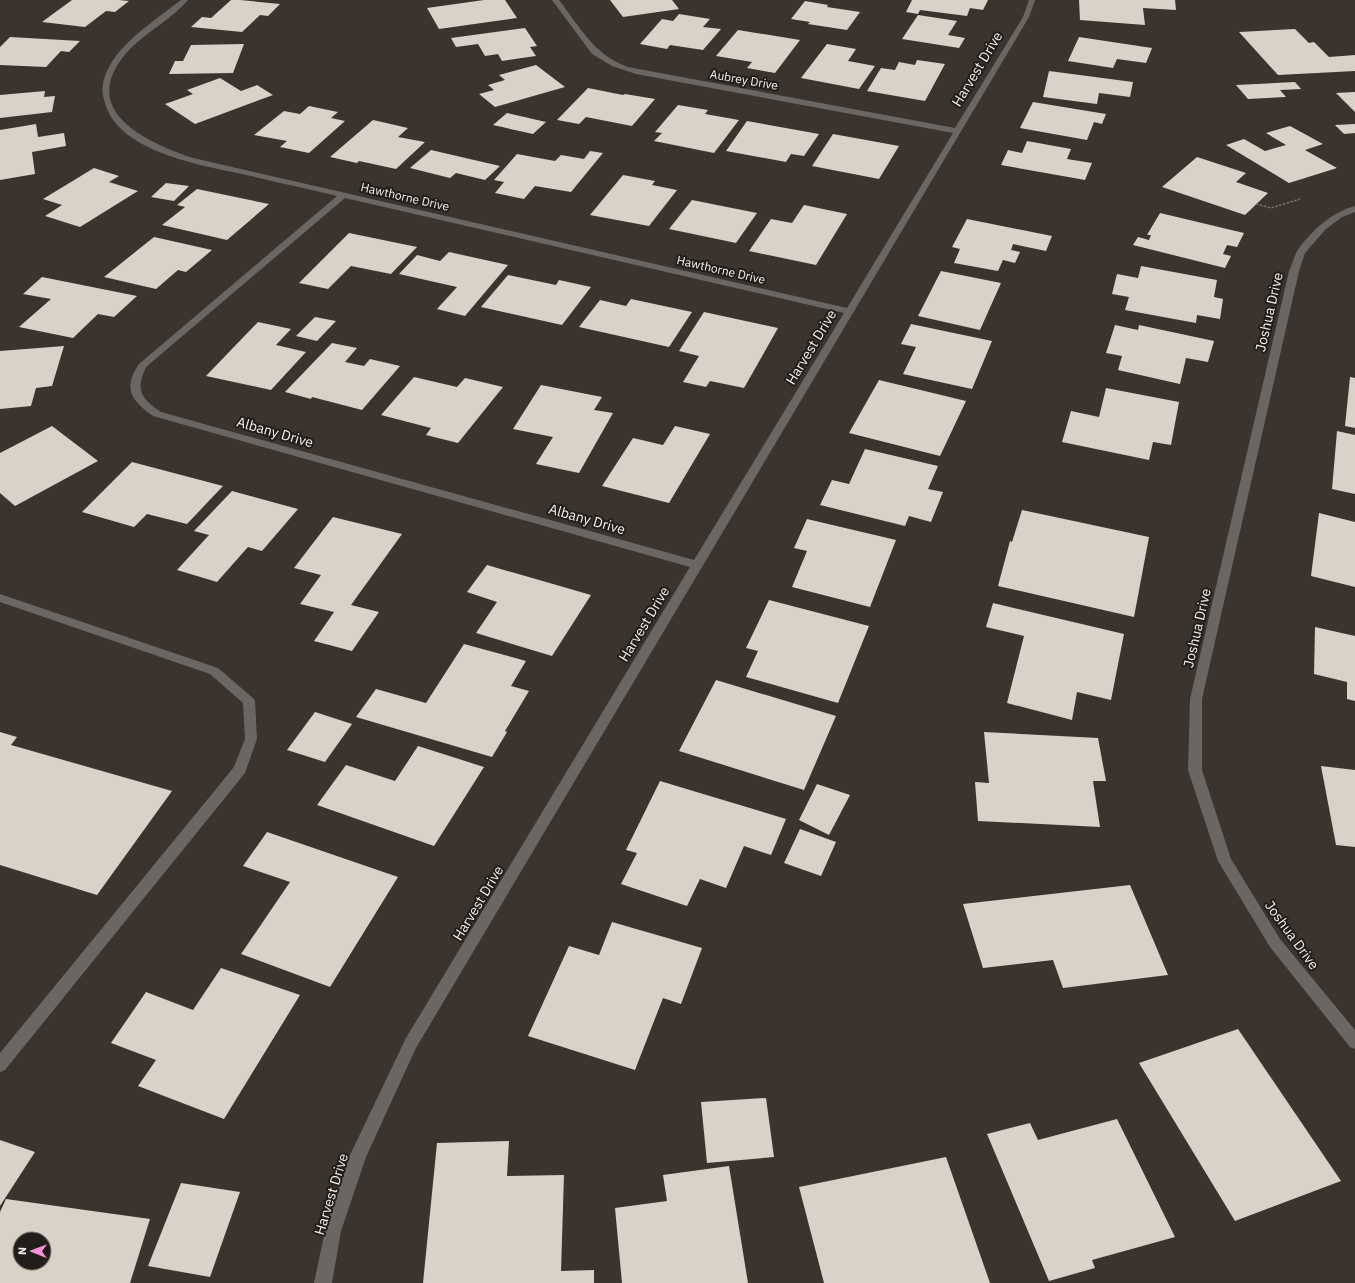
<svg xmlns="http://www.w3.org/2000/svg" width="1355" height="1283" font-family="'IBM Plex Sans',sans-serif">
<style>
.building{fill:#dad1c9;fill-rule:evenodd}
.lines{fill:none;stroke-linecap:round;stroke-linejoin:round}
.path{stroke:#7a746e;stroke-width:1.5;stroke-dasharray:2.5 1.5;stroke-linecap:butt}
.lane{fill:#6a6663;fill-rule:evenodd}
.street{fill:#6a6663;fill-rule:evenodd}
.labels{text-anchor:middle;stroke-width:4;stroke-linejoin:round;paint-order:stroke}
.far-street-label{font-size:12px;fill:#f5f1ec;stroke:#201d1a}
.street-label{font-size:14px;fill:#f5f1ec;stroke:#201d1a}
</style>
<rect width="100%" height="100%" fill="#3b342e"/>
<g class="building">
<polygon points="72,0 119,0 129,1 115,12 106,11 85,27 42,22"/>
<polygon points="231,0 240,0 280,4 268,16 260,15 242,32 191,27 202,17 211,18"/>
<polygon points="484,0 505,0 517,18 439,29 427,8"/>
<polygon points="610,0 672,0 679,9 623,17"/>
<polygon points="912,0 988,0 983,10 970,8 967,16 920,10 918,14 906,12"/>
<polygon points="1079,0 1175,0 1176,10 1143,8 1145,25 1080,20"/>
<polygon points="805,1 828,5 827,7 860,12 847,30 808,24 810,22 791,19"/>
<polygon points="679,14 710,19 703,27 721,29 703,50 670,45 667,49 640,44 662,19 673,21"/>
<polygon points="918,15 957,21 948,35 965,38 959,48 902,39"/>
<polygon points="525,28 537,46 530,47 536,56 502,61 498,54 485,56 478,44 456,47 451,38"/>
<polygon points="1295,29 1309,43 1314,42 1329,57 1355,55 1355,71 1278,75 1239,32"/>
<polygon points="738,30 800,40 775,73 747,68 752,62 716,56"/>
<polygon points="10,37 80,41 69,52 61,51 46,67 0,65 0,47"/>
<polygon points="1079,37 1152,48 1146,63 1117,59 1113,68 1068,61"/>
<polygon points="244,44 233,73 169,74 175,61 183,61 191,45"/>
<polygon points="827,44 856,49 848,61 875,66 859,89 801,78"/>
<polygon points="917,60 945,64 925,101 867,91 881,68 895,70 899,62 915,65"/>
<polygon points="536,65 565,87 495,107 479,94 494,90 488,85 505,80 499,75"/>
<polygon points="1049,71 1133,82 1130,97 1099,93 1097,104 1043,97"/>
<polygon points="220,78 241,91 257,85 273,95 195,124 165,104 193,94 187,90"/>
<polygon points="1295,82 1301,89 1280,90 1286,97 1248,99 1236,85"/>
<polygon points="588,88 623,95 625,94 655,99 632,126 586,117 579,124 557,120"/>
<polygon points="45,91 44,97 55,96 52,112 0,118 0,95"/>
<polygon points="1355,92 1355,112 1336,93"/>
<polygon points="1033,102 1106,114 1102,124 1094,122 1087,140 1020,128"/>
<polygon points="678,105 708,110 705,114 739,120 714,153 654,141 662,133 655,132"/>
<polygon points="309,106 338,112 331,118 345,121 309,153 280,147 287,141 254,135 284,111 300,114"/>
<polygon points="507,113 546,122 533,134 493,125"/>
<polygon points="373,120 408,128 398,137 425,142 396,169 359,161 357,163 330,157"/>
<polygon points="747,121 819,134 804,156 791,154 786,162 726,151"/>
<polygon points="36,124 38,137 64,133 66,146 32,152 35,174 0,180 0,130"/>
<polygon points="1355,124 1355,133 1344,134 1335,125"/>
<polygon points="1290,126 1323,144 1305,150 1337,168 1289,183 1226,145 1244,139 1265,151 1286,145 1266,133"/>
<polygon points="833,134 899,146 879,179 812,166"/>
<polygon points="1027,141 1071,149 1067,159 1092,163 1085,180 1001,165 1008,150 1022,153"/>
<polygon points="431,150 500,166 485,180 456,173 450,178 410,168"/>
<polygon points="590,151 603,153 571,192 535,186 524,199 495,193 504,182 494,180 517,154 555,161 561,155 584,159"/>
<polygon points="1197,157 1246,173 1236,182 1268,193 1245,215 1162,187"/>
<polygon points="94,168 119,176 109,182 138,191 80,227 45,216 62,205 43,199"/>
<polygon points="623,175 655,181 652,185 677,190 649,226 590,215"/>
<polygon points="166,183 189,186 174,201 151,197"/>
<polygon points="197,189 269,204 227,240 162,225 185,207 177,205"/>
<polygon points="692,200 757,213 736,243 669,229"/>
<polygon points="804,205 847,214 816,265 749,251 771,219 792,223"/>
<polygon points="1160,213 1244,233 1237,247 1227,245 1223,254 1231,256 1225,268 1133,245 1138,237 1149,240 1151,235 1147,235"/>
<polygon points="967,219 1052,236 1046,251 1013,244 1011,250 1020,252 1015,263 1003,260 998,271 954,263 960,249 952,247"/>
<polygon points="349,233 417,247 391,274 351,266 328,289 299,283"/>
<polygon points="154,237 212,250 186,272 178,270 156,289 104,277"/>
<polygon points="449,252 508,265 465,316 437,309 457,287 399,274 417,255 440,261"/>
<polygon points="1141,266 1217,280 1214,297 1223,299 1220,319 1197,315 1196,323 1125,310 1129,297 1112,294 1117,274 1138,278"/>
<polygon points="941,271 1001,283 980,330 918,316"/>
<polygon points="508,275 556,285 559,280 591,287 562,325 481,307"/>
<polygon points="42,277 137,296 114,317 98,314 73,338 19,327 51,299 23,294"/>
<polygon points="631,299 692,312 669,347 579,327 600,300 626,306"/>
<polygon points="704,312 778,328 744,388 710,381 706,387 683,382 699,356 679,351"/>
<polygon points="315,317 336,321 317,341 296,336"/>
<polygon points="258,322 291,329 276,345 306,352 271,390 206,376"/>
<polygon points="911,324 992,341 972,389 903,374 916,347 901,344"/>
<polygon points="1115,325 1138,330 1139,325 1214,341 1208,362 1186,358 1180,384 1118,370 1122,356 1106,353"/>
<polygon points="332,343 357,348 345,362 364,366 370,359 400,366 362,410 312,397 311,399 285,392"/>
<polygon points="64,346 52,386 36,388 31,406 0,409 0,351"/>
<polygon points="414,377 457,387 465,378 503,387 458,443 426,435 431,428 381,415"/>
<polygon points="1350,377 1355,378 1355,428 1345,426"/>
<polygon points="879,380 966,401 940,456 849,433"/>
<polygon points="541,385 602,397 594,410 613,413 579,473 536,464 553,437 513,429"/>
<polygon points="1106,388 1179,402 1171,445 1153,442 1149,460 1062,442 1071,411 1099,417"/>
<polygon points="52,426 98,461 15,506 0,493 0,453"/>
<polygon points="675,426 710,434 669,503 602,486 633,438 663,445"/>
<polygon points="1337,431 1355,435 1355,494 1332,489"/>
<polygon points="865,449 938,466 928,489 943,492 931,522 909,516 905,526 820,505 832,480 849,484"/>
<polygon points="132,462 223,486 187,524 147,514 134,527 82,512"/>
<polygon points="232,491 298,509 262,551 248,547 217,582 177,570 209,535 194,531"/>
<polygon points="1022,510 1149,537 1134,617 998,586 1010,541 1012,542"/>
<polygon points="1319,513 1355,522 1355,587 1311,576"/>
<polygon points="333,517 402,534 351,605 379,612 352,651 314,641 334,612 300,604 321,575 294,568"/>
<polygon points="807,519 896,540 870,607 792,587 807,551 794,548"/>
<polygon points="487,565 591,595 552,656 476,633 497,602 467,592"/>
<polygon points="769,600 869,626 838,703 746,677 758,651 746,648"/>
<polygon points="993,603 1124,634 1111,700 1077,692 1072,720 1007,703 1024,636 986,627"/>
<polygon points="1315,627 1355,636 1355,701 1347,699 1347,682 1314,674"/>
<polygon points="464,644 526,661 511,686 529,691 505,731 507,732 492,757 356,717 376,689 426,703"/>
<polygon points="716,680 836,716 804,790 679,751"/>
<polygon points="315,712 352,724 325,762 287,750"/>
<polygon points="0,732 17,737 11,745 172,791 97,895 0,865"/>
<polygon points="984,732 1098,738 1106,781 1093,781 1100,827 978,821 975,782 989,783"/>
<polygon points="418,746 484,767 434,846 317,805 346,765 395,781"/>
<polygon points="1321,766 1355,770 1355,847 1336,845"/>
<polygon points="660,781 786,819 771,855 744,846 726,888 700,879 687,906 621,884 637,853 626,850"/>
<polygon points="817,784 850,795 829,835 799,820"/>
<polygon points="800,829 836,842 821,876 784,863"/>
<polygon points="267,832 398,877 330,987 241,954 290,882 243,866"/>
<polygon points="1130,885 1168,975 1063,988 1053,960 983,968 963,904"/>
<polygon points="612,922 702,948 681,1004 663,998 635,1070 528,1036 569,946 599,955"/>
<polygon points="221,968 300,995 224,1119 138,1086 156,1060 111,1043 146,992 193,1010"/>
<polygon points="1238,1029 1341,1181 1235,1221 1139,1063"/>
<polygon points="766,1098 774,1157 707,1163 701,1102"/>
<polygon points="1117,1119 1175,1237 1092,1260 1095,1268 1049,1281 987,1134 1030,1123 1038,1140"/>
<polygon points="0,1140 35,1152 0,1206"/>
<polygon points="509,1141 507,1176 564,1175 561,1271 594,1270 594,1283 423,1283 437,1143"/>
<polygon points="946,1157 990,1283 824,1283 799,1187"/>
<polygon points="729,1166 748,1283 622,1283 615,1208 667,1201 663,1175"/>
<polygon points="181,1183 240,1192 210,1277 148,1266"/>
<path d="M6,1199l144,20 -20,64h-130v-71zM20,1239h24v24h-24z"/>
</g>
<g class="lines">
<polyline class="path" points="1256,204 1271,208 1300,199"/>
<polygon class="lane" points="0,594 218,668 253,698 255,701 257,739 245,773 5,1070 0,1072 0,1053 234,767 245,739 243,703 210,674 0,602"/>
<g class="street">
<path d="M181,0h7c-15,18 -40,31 -58,49 -56,60 13,92 63,109l654,150 106,-175 -317,-59 -24,-8 -20,-12 -40,-54h7c21,27 35,55 69,67l327,61 68,-111 6,-17h6l-6,17 -613,1031 -50,109 -25,74 -9,52h-18l11,-52 25,-76 56,-117 284,-471 -537,-151c-21,-15 -31,-27 -14,-52l198,-168c-29,-7 -58,-13 -86,-20 -44,-10 -132,-22 -146,-73 -4,-11 -3,-21 2,-32 13,-29 50,-52 74,-71zM345,198l499,115 -150,247 -533,-148c-20,-14 -26,-21 -15,-45z"/>
<path d="M1355,206v6l-13,5 -16,12 -21,24 -6,18 -97,428v71l29,89 49,80 75,91v19l-5,-2 -80,-100 -52,-86 -30,-91 2,-71 99,-428c3,-6 5,-14 8,-20 14,-20 35,-39 58,-45z"/>
</g>
</g>
<g class="labels">
<g class="far-street-label">
<text transform="translate(744 80) rotate(10)" y="4">Aubrey Drive</text>
<text transform="translate(405 197) rotate(13)" y="4">Hawthorne Drive</text>
<text transform="translate(721 270) rotate(13)" y="4">Hawthorne Drive</text>
</g>
<g class="street-label">
<text transform="translate(977 69) rotate(-59)" y="5">Harvest Drive</text>
<text transform="translate(1269 312) rotate(-77)" y="5">Joshua Drive</text>
<text transform="translate(811 347) rotate(-59)" y="5">Harvest Drive</text>
<text transform="translate(275 432) rotate(16)" y="5">Albany Drive</text>
<text transform="translate(587 519) rotate(16)" y="5">Albany Drive</text>
<text transform="translate(644 624) rotate(-59)" y="5">Harvest Drive</text>
<text transform="translate(1197 628) rotate(-77)" y="5">Joshua Drive</text>
<text transform="translate(478 903) rotate(-59)" y="5">Harvest Drive</text>
<text transform="translate(1292 935) rotate(54)" y="5">Joshua Drive</text>
<text transform="translate(331 1194) rotate(-73)" y="5">Harvest Drive</text>
</g>
</g>
<g transform="translate(32 1251) rotate(271)"><circle r="19" fill="#201d1a" stroke="#75726e"/>
<path d="M0-3L7 15L0 10L-7 15Z" fill="#f591d2"/>
<text y="-6" font-size="11" font-weight="bold" text-anchor="middle" fill="#f5f1ec">N</text>
</g>
</svg>
